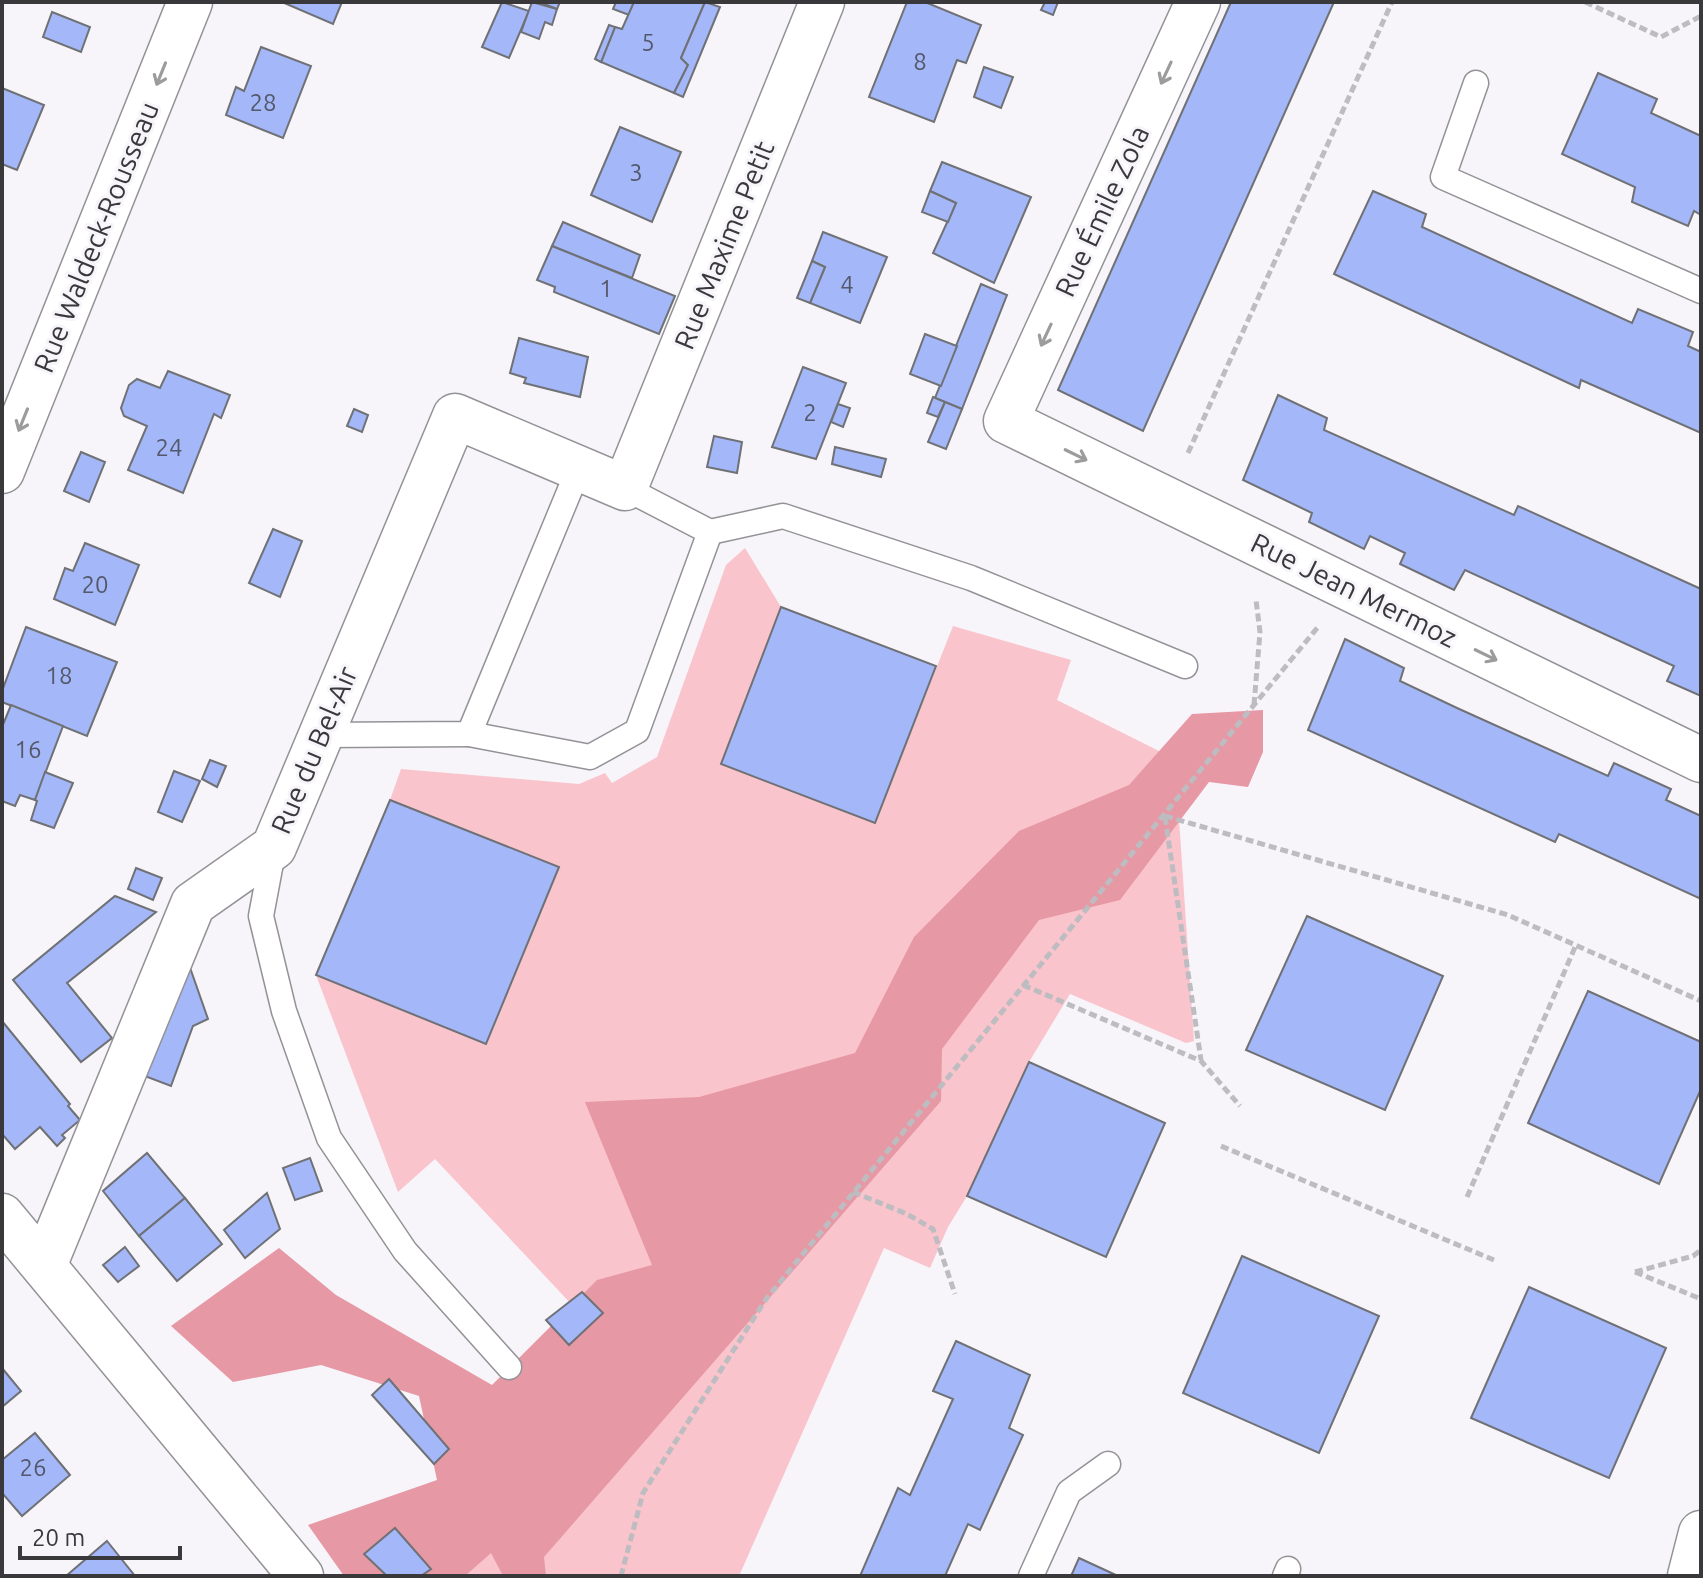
<svg xmlns="http://www.w3.org/2000/svg" width="1703" height="1578" font-family="Ubuntu,sans-serif">
<style>
.green{fill:#fac4cc}
.forest{fill:#e698a5}
.building{fill:#a3b7f9;stroke:#6f7175;stroke-width:2}
.lines{fill:none;stroke-linecap:round;stroke-linejoin:round}
.service-casing{stroke:#939296;stroke-width:27}
.minor-casing{stroke:#939296;stroke-width:47}
.path{stroke:#bdbcc0;stroke-width:5;stroke-dasharray:8 4;stroke-linecap:butt}
.service{stroke:#fff;stroke-width:24}
.minor{stroke:#fff;stroke-width:44}
.oneway{stroke:#9c9c9c}
.labels{text-anchor:middle;stroke-width:6;stroke-linejoin:round;paint-order:stroke}
.number-label{font-size:24px;fill:#54586a}
.street-label{font-size:28px;fill:#39383a;stroke:#f7f5fa}
</style>
<rect width="100%" height="100%" fill="#f7f5fa"/>
<polygon class="green" points="745,548 781,607 721,764 875,823 953,626 1071,660 1057,700 1175,759 1194,1041 1186,1043 1070,994 1029,1062 967,1196 948,1227 930,1268 884,1248 739,1576 391,1576 605,1340 435,1159 398,1192 316,975 487,1044 559,867 390,800 401,769 579,784 605,773 612,783 657,757 726,565"/>
<polygon class="forest" points="1263,710 1263,752 1248,787 1209,782 1120,900 1039,920 942,1049 941,1101 544,1557 546,1576 503,1576 491,1553 465,1576 344,1576 308,1525 437,1480 419,1396 321,1365 233,1382 171,1326 279,1248 336,1295 492,1385 597,1280 652,1265 585,1102 699,1097 855,1053 914,937 1019,831 1129,785 1192,714"/>
<g class="building">
<polygon points="282,2 342,2 333,24"/>
<polygon points="502,2 529,11 509,58 482,47"/>
<polygon points="532,2 557,9 552,25 545,22 539,39 521,32"/>
<polygon points="539,2 560,2 557,9"/>
<polygon points="616,2 634,2 629,15 613,9"/>
<polygon points="634,2 705,2 681,58 688,65 674,93 601,62 615,27 622,29"/>
<polygon points="705,2 720,7 683,97 674,93 688,65 681,58"/>
<polygon points="907,2 925,2 981,25 966,63 957,60 934,122 869,97"/>
<polygon points="1045,2 1058,2 1053,15 1041,10"/>
<polygon points="1231,2 1334,2 1143,431 1058,390"/>
<polygon points="52,12 90,27 81,52 43,37"/>
<polygon points="609,25 615,27 601,62 595,59"/>
<polygon points="261,47 311,66 283,138 226,115 236,87 244,91"/>
<polygon points="984,67 1013,77 1001,108 974,97"/>
<polygon points="1598,73 1657,99 1651,113 1701,136 1701,215 1694,211 1688,226 1632,202 1635,187 1562,154"/>
<polygon points="2,88 44,105 17,170 2,164"/>
<polygon points="620,127 681,152 652,222 591,195"/>
<polygon points="942,162 1031,197 994,283 933,253 956,203 930,191"/>
<polygon points="930,191 956,203 948,222 922,212"/>
<polygon points="1373,191 1426,214 1422,227 1632,323 1638,309 1693,332 1688,346 1701,352 1701,433 1581,380 1579,388 1334,274"/>
<polygon points="563,222 640,255 632,278 552,246"/>
<polygon points="823,232 887,257 860,323 810,303 825,267 812,261"/>
<polygon points="552,246 675,296 659,334 554,292 555,287 537,280"/>
<polygon points="812,261 825,267 810,303 797,298"/>
<polygon points="981,284 1007,295 962,409 935,398"/>
<polygon points="925,334 957,346 941,386 910,374"/>
<polygon points="519,338 588,357 580,397 524,383 526,378 510,373"/>
<polygon points="803,367 846,383 816,459 772,447"/>
<polygon points="168,371 230,395 221,418 214,414 183,493 128,470 147,426 124,416 121,408 129,385 137,379 160,388"/>
<polygon points="1278,395 1327,418 1324,430 1514,515 1518,506 1701,589 1701,696 1667,681 1674,666 1465,570 1454,590 1400,564 1405,553 1370,536 1364,549 1309,522 1312,513 1243,480"/>
<polygon points="933,397 945,402 938,417 927,413"/>
<polygon points="945,402 962,409 946,449 928,442"/>
<polygon points="838,404 850,408 843,427 831,422"/>
<polygon points="354,409 368,415 362,432 347,426"/>
<polygon points="714,436 742,442 737,473 707,467"/>
<polygon points="835,447 886,459 881,477 832,464"/>
<polygon points="81,452 105,462 89,502 64,491"/>
<polygon points="273,529 302,541 280,597 249,583"/>
<polygon points="85,543 139,565 115,625 54,599 65,568 73,571"/>
<polygon points="781,607 936,666 875,823 721,764"/>
<polygon points="26,627 117,662 87,736 2,702 2,691"/>
<polygon points="1345,639 1404,668 1400,681 1457,708 1608,776 1614,763 1671,789 1666,800 1701,816 1701,899 1559,834 1555,842 1308,730"/>
<polygon points="11,705 63,726 35,800 20,795 15,806 2,801 2,727"/>
<polygon points="210,760 226,766 217,787 202,779"/>
<polygon points="174,771 200,781 182,822 158,812"/>
<polygon points="45,772 73,783 54,828 31,820 37,801 35,800"/>
<polygon points="390,800 559,867 486,1044 316,975"/>
<polygon points="136,868 162,878 153,900 128,889"/>
<polygon points="115,896 156,912 67,983 112,1038 81,1062 13,980"/>
<polygon points="1307,916 1443,976 1385,1110 1246,1050"/>
<polygon points="187,959 208,1019 193,1026 171,1086 142,1075"/>
<polygon points="1588,991 1701,1042 1701,1089 1659,1184 1528,1123"/>
<polygon points="2,1021 70,1104 68,1106 80,1120 62,1135 65,1138 57,1146 40,1127 15,1149 2,1134"/>
<polygon points="1029,1062 1165,1123 1106,1257 967,1196"/>
<polygon points="147,1153 185,1198 139,1236 103,1191"/>
<polygon points="310,1158 322,1191 295,1200 283,1168"/>
<polygon points="267,1193 280,1229 245,1258 224,1230"/>
<polygon points="185,1198 222,1244 177,1281 139,1236"/>
<polygon points="125,1247 139,1266 118,1282 103,1265"/>
<polygon points="1242,1256 1379,1316 1319,1453 1183,1393"/>
<polygon points="1529,1287 1666,1348 1609,1478 1471,1418"/>
<polygon points="582,1292 603,1313 569,1345 546,1320"/>
<polygon points="956,1341 1030,1375 1009,1428 1023,1435 980,1530 968,1524 945,1576 860,1576 898,1488 910,1495 953,1399 933,1391"/>
<polygon points="2,1368 21,1391 2,1407"/>
<polygon points="389,1379 449,1449 434,1464 372,1395"/>
<polygon points="35,1433 70,1475 22,1516 2,1493 2,1460"/>
<polygon points="395,1528 431,1569 421,1576 387,1576 364,1554"/>
<polygon points="107,1541 135,1576 66,1576"/>
<polygon points="1079,1558 1118,1576 1071,1576"/>
</g>
<g class="lines">
<g class="service-casing">
<g id="service">
<polyline points="1476,83 1443,177 1701,291"/>
<polyline points="625,488 710,532 783,516 971,578 1185,666"/>
<polyline points="469,734 590,757 637,731 710,532"/>
<polyline points="321,735 469,734 579,468"/>
<polyline points="274,847 261,916 284,1011 329,1138 405,1251 509,1367"/>
<polyline points="1031,1576 1069,1492 1108,1464"/>
<polyline points="1285,1576 1288,1569"/>
</g>
</g>
<g class="minor-casing">
<g id="minor">
<polyline points="1198,2 1006,421 1701,760"/>
<polyline points="2,471 190,2"/>
<polyline points="2,1216 301,1576"/>
<polyline points="44,1266 193,904 274,847 455,416 625,488 822,2"/>
<polyline points="1690,1576 1701,1533"/>
</g>
</g>
<g class="path">
<polyline points="1585,2 1661,37 1701,16"/>
<polyline points="1188,453 1392,2"/>
<polyline points="1254,705 1260,632 1256,600"/>
<polyline points="1165,816 1508,915 1701,1001"/>
<polyline points="1165,817 1201,1060"/>
<polyline points="1023,985 1201,1061 1240,1106"/>
<polyline points="1221,1146 1494,1260"/>
<polyline points="853,1192 907,1214 933,1229 955,1294"/>
<polyline points="1467,1197 1576,945"/>
<polyline points="1635,1272 1701,1299"/>
<polyline points="1635,1272 1693,1256 1701,1250"/>
<polyline points="621,1576 643,1493 766,1299 1318,627"/>
</g>
<use href="#service" class="service"/>
<use href="#minor" class="minor"/>
</g>
<defs><path id="oneway-shaft" d="M-6 0H5M1.5-3L5.5 0L1.5 3" fill="none" stroke-width="1.6" stroke-linecap="round" stroke-linejoin="round" transform="scale(2)"/></defs>
<g class="oneway">
<use href="#oneway-shaft" transform="translate(1166 73) rotate(115)"/>
<use href="#oneway-shaft" transform="translate(161 74) rotate(112)"/>
<use href="#oneway-shaft" transform="translate(1046 335) rotate(115)"/>
<use href="#oneway-shaft" transform="translate(23 420) rotate(112)"/>
<use href="#oneway-shaft" transform="translate(1076 455) rotate(26)"/>
<use href="#oneway-shaft" transform="translate(1486 655) rotate(26)"/>
</g>
<g class="labels">
<g class="number-label">
<text x="648" y="51">5</text>
<text x="920" y="70">8</text>
<text x="263" y="111">28</text>
<text x="636" y="181">3</text>
<text x="847" y="293">4</text>
<text x="606" y="297">1</text>
<text x="810" y="421">2</text>
<text x="169" y="456">24</text>
<text x="95" y="593">20</text>
<text x="59" y="684">18</text>
<text x="28" y="758">16</text>
<text x="33" y="1476">26</text>
</g>
<g class="street-label">
<text transform="translate(1102 211) rotate(-65)" y="10">Rue Émile Zola</text>
<text transform="translate(96 237) rotate(-68)" y="10">Rue Waldeck-Rousseau</text>
<text transform="translate(724 245) rotate(-68)" y="10">Rue Maxime Petit</text>
<text transform="translate(1354 590) rotate(26)" y="10">Rue Jean Mermoz</text>
<text transform="translate(314 750) rotate(-67)" y="10">Rue du Bel-Air</text>
</g>
</g>
<rect width="1703" height="1578" fill="none" stroke="#39383a" stroke-width="8"/>
<path d="M20 1546v12h160v-12" fill="none" stroke="#39383a" stroke-width="4"/>
<text x="32" y="1546" font-size="24" fill="#39383a" stroke="#f7f5fa" stroke-width="6" paint-order="stroke">20 m</text>
</svg>
